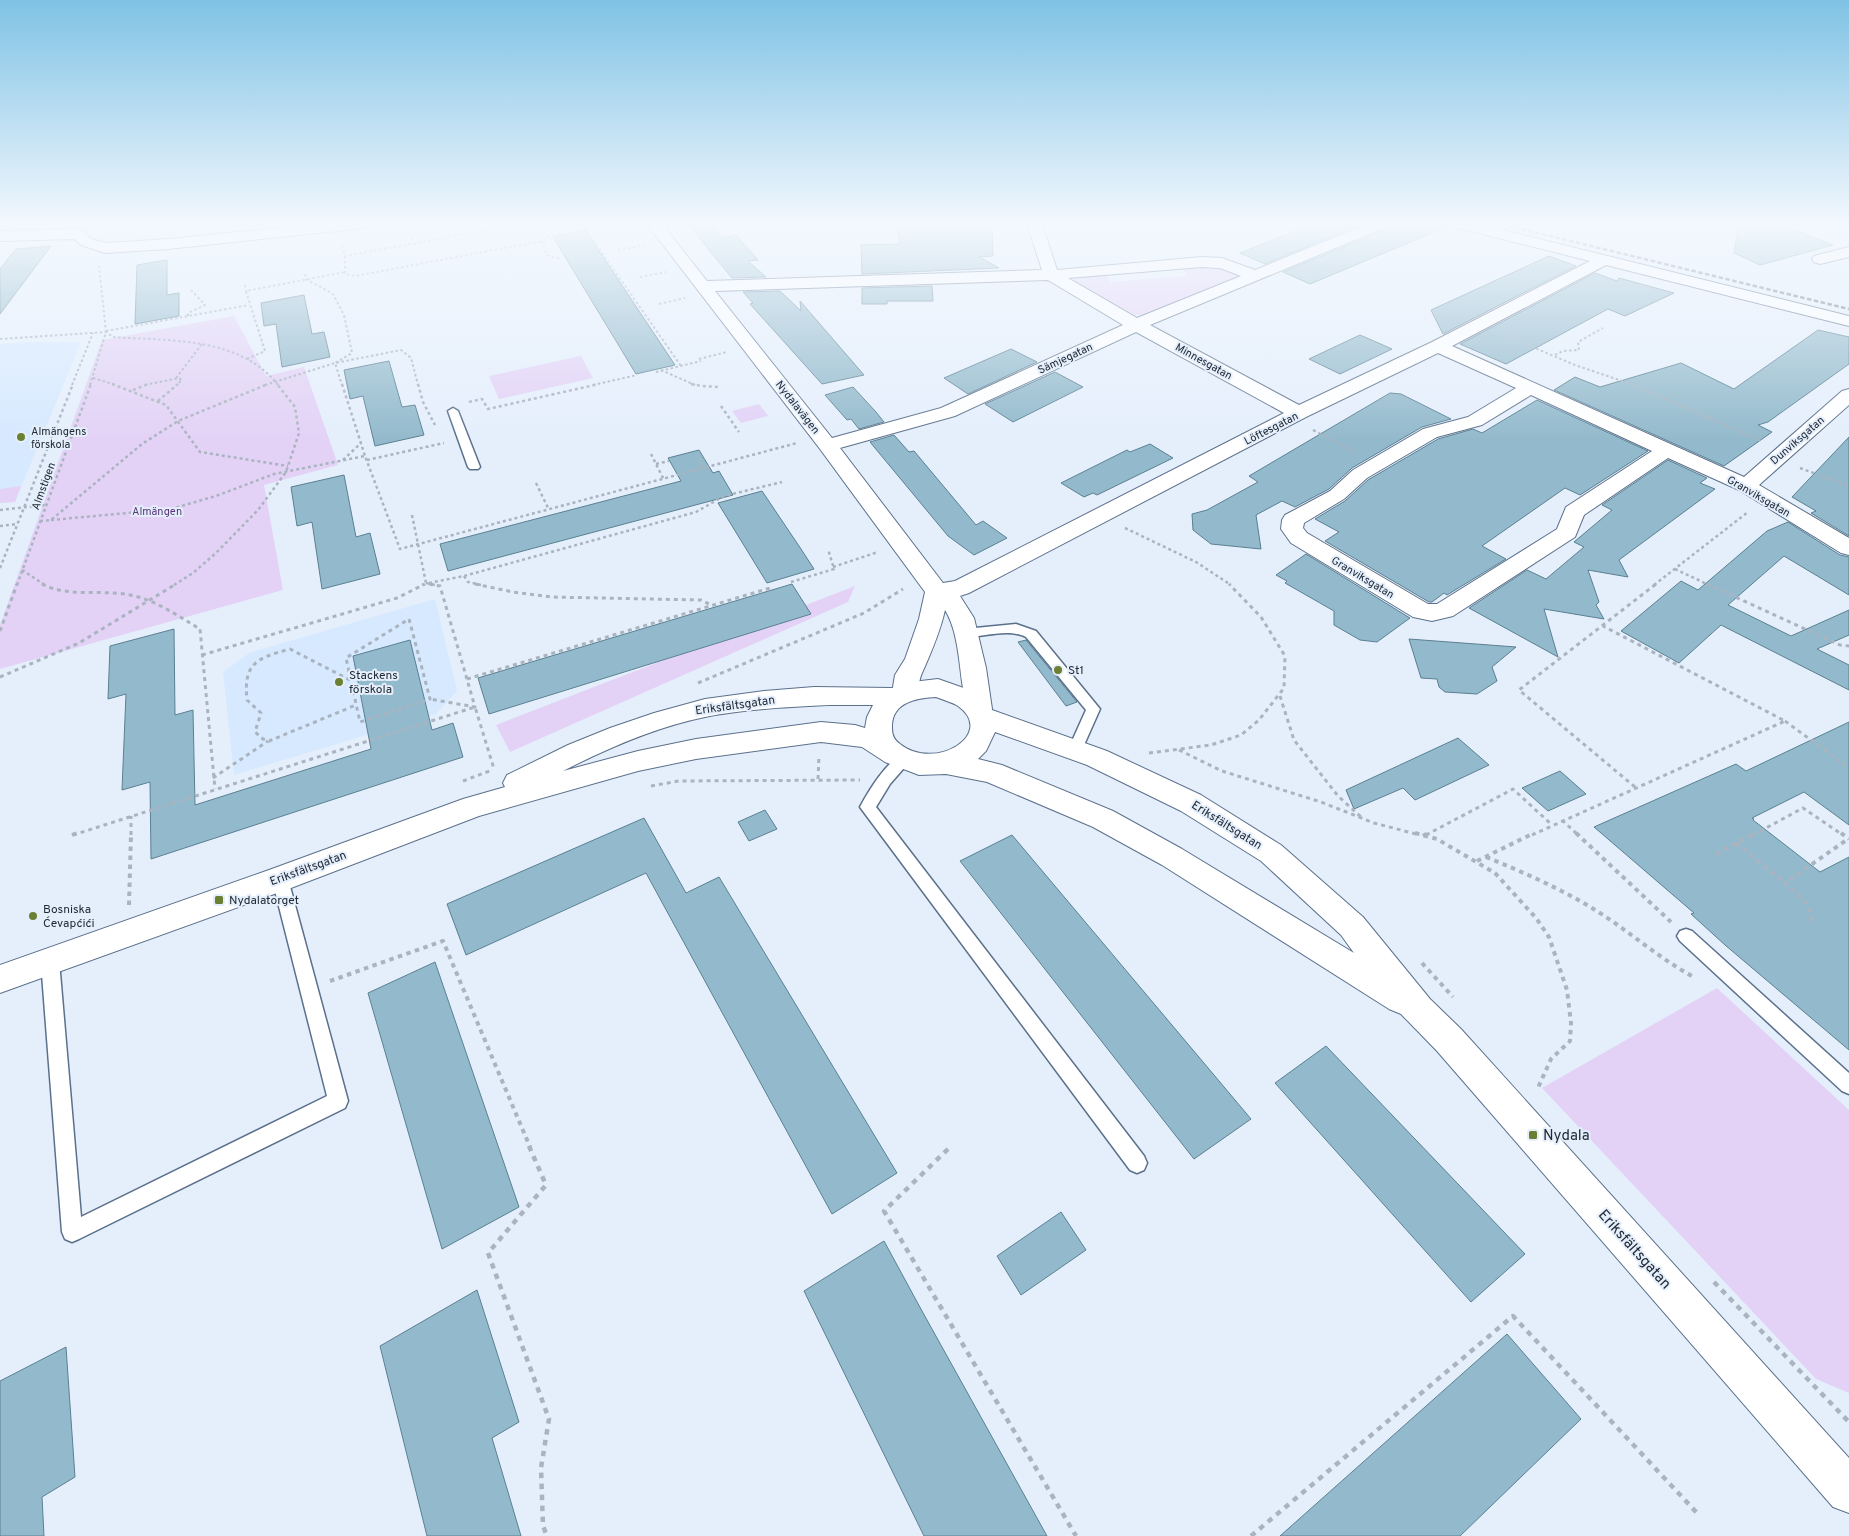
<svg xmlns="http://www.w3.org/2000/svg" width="1849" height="1536" font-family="Overpass,sans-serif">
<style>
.built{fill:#d7e9ff}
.green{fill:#e3d2f6}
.building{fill:#93bacc;stroke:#5a8091}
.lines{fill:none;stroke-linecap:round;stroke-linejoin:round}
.lane-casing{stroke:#5b708b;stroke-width:3}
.street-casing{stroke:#5b708b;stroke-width:2}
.secondary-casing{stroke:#5b708b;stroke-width:2}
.path-far4{stroke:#aab4c0;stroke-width:2;stroke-dasharray:2.5 2.5;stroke-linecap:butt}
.path-far3{stroke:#aab4c0;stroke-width:2.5;stroke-dasharray:3 3;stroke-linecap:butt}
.path-far2{stroke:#aab4c0;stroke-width:3;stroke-dasharray:4 4;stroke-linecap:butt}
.path-far1{stroke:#aab4c0;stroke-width:4;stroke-dasharray:4.5 4.5;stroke-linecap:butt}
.path{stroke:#aab4c0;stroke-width:4.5;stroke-dasharray:5.5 5.5;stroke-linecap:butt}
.lane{fill:#fff;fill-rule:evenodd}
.street{fill:#fff;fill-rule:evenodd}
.secondary{fill:#fff;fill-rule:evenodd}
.rail{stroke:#6f7885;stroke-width:2.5;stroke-dasharray:4.5 2.5;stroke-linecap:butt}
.poi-dot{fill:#6b8032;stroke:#e5effc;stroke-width:2}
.labels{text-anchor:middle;stroke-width:4;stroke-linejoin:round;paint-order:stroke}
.far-street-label{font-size:11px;fill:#212a36;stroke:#e5effc}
.far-poi-label{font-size:11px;fill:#212a36;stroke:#e5effc;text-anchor:start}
.far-park-label{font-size:11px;fill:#593578;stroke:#e5effc}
.poi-label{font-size:12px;fill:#212a36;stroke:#e5effc;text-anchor:start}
.street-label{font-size:12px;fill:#212a36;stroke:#e5effc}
.near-poi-label{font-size:15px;fill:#212a36;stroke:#e5effc;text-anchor:start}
.near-street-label{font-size:15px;fill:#212a36;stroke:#e5effc}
</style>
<rect width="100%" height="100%" fill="#e5effc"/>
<g class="built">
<polygon points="127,224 273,224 171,234 127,227"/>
<polygon points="28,342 81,342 15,502 0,503 0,344"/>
<polygon points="435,599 457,691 436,714 234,775 223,672 251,652"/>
</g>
<g class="green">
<polygon points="1216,265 1234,272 1240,279 1149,315 1135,315 1073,283 1077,276 1106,274 1111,282 1187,276 1182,268"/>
<polygon points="234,316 266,376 304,367 338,465 264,485 283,590 0,669 0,625 102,340"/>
<polygon points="581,356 593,378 499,399 489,376"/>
<polygon points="759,404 768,416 741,423 732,411"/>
<polygon points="21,486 15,502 0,503 0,489"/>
<polygon points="855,586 848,602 510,752 496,725"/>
<polygon points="1717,988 1849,1110 1849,1393 1816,1379 1542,1088"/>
</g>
<g class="building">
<polygon points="688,224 710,224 724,238 736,235 758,260 748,261 766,277 732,278"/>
<polygon points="896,224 992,224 993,256 979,257 999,268 862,274 861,245 900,244"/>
<polygon points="1314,224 1361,224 1265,264 1240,253"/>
<polygon points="1390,224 1451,225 1310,284 1283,272 1387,229"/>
<polygon points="1739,224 1780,224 1833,245 1760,265 1734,253"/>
<polygon points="586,231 627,293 675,365 636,374 553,237"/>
<polygon points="51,246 0,314 0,269 16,249"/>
<polygon points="1549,256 1576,266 1443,334 1431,310"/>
<polygon points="167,260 167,295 179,293 179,316 135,324 137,265"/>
<polygon points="1595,273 1617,281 1619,278 1674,293 1625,316 1608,309 1506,364 1460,344"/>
<polygon points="932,286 933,301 887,301 887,304 862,304 862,288"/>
<polygon points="780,291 801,311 800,301 864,375 822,384 750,304 753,303 743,292"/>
<polygon points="304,295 312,334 324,332 330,357 282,367 276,324 264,326 261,303"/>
<polygon points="1818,330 1849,337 1849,364 1768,422 1758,425 1772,432 1724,466 1554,390 1575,377 1600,387 1681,363 1734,389"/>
<polygon points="1360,335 1392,349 1340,374 1309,359"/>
<polygon points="1011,349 1037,362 968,394 944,378"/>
<polygon points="389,361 402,407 415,405 424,435 375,446 363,396 350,399 344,370"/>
<polygon points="1055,372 1083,387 1013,422 985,404"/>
<polygon points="853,387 876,412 884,422 859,429 851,419 847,420 825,395"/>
<polygon points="1390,393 1401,394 1451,419 1422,427 1352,468 1329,489 1295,507 1282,501 1256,515 1261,549 1211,544 1193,530 1192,514 1207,510 1258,482 1249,476"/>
<polygon points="1537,400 1648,451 1580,495 1565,488 1482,546 1506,559 1447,595 1444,593 1432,602 1429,602 1325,541 1339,532 1315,519 1345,501 1368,480 1438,439 1473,429 1482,433"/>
<polygon points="894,435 909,452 914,451 976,525 983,521 1007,538 974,555 948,536 870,442"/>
<polygon points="1849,437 1849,536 1811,513 1816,511 1792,497"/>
<polygon points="1150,444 1173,458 1097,495 1093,493 1084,497 1061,483 1127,450 1130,452"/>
<polygon points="699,450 713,473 719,471 733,495 448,571 440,544 681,481 668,458"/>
<polygon points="1668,460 1707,478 1700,483 1715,489 1619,560 1628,577 1588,570 1599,602 1596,605 1604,619 1544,609 1558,657 1469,608 1527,570 1546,579 1584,547 1574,542 1612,510 1602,505"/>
<polygon points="344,475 356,537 370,533 380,574 322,589 312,522 297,526 291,487"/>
<polygon points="762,491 801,549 814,569 767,583 718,503"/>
<polygon points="1788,522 1840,555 1849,557 1849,595 1784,556 1728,605 1791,636 1849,610 1849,635 1817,649 1849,665 1849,690 1721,625 1679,663 1621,631 1681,581 1698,590 1767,531"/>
<polygon points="1306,554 1410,618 1377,642 1360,640 1334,625 1334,611 1285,583 1287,581 1276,575"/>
<polygon points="792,584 811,614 489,714 478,678"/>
<polygon points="174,629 175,715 193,710 195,805 371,749 353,656 410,640 432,730 453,723 463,757 151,859 150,782 122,790 126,694 108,699 110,646"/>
<polygon points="1409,639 1516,647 1492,667 1497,681 1477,694 1445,692 1439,687 1437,679 1421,678"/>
<polygon points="1026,640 1077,702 1066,706 1018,642"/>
<polygon points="1849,722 1849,825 1804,792 1752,818 1754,819 1753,820 1820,872 1849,857 1849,1050 1725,945 1691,914 1694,913 1594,827 1736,764 1746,771"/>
<polygon points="1458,738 1489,765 1415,800 1403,788 1354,809 1346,790"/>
<polygon points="1560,771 1586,794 1548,811 1522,788"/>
<polygon points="765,810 777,829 749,841 738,822"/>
<polygon points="644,818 686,893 719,877 897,1173 832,1214 646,873 466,955 447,904"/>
<polygon points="1012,835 1251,1119 1194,1159 960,861"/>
<polygon points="435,962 519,1207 442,1249 368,993"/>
<polygon points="1326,1046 1525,1254 1471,1302 1275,1083"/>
<polygon points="1061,1212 1086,1250 1021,1295 997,1256"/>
<polygon points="884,1241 922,1311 1047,1536 924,1536 804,1291"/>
<polygon points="477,1290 519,1422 492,1438 521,1536 427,1536 380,1346"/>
<polygon points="1507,1334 1581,1419 1460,1536 1280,1536"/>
<polygon points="66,1347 75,1477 42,1497 44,1536 0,1536 0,1381"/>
</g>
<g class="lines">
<g class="lane-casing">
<g id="lane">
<polygon points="453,408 458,411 480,467 478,469 470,469 468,467 448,411"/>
<path d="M1016,624l20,7 64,78 -20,45 -5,1 -5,-1 -2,-4 18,-40 -60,-73c-19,-9 -41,0 -61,0l-5,-1 -2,-3 2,-3 5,-1z"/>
<path d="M904,754l5,2 2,4 -21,24 -14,23 268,349 3,7 -3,7 -7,3 -7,-3 -267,-359 -3,-4c8,-15 27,-47 44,-53z"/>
<polygon points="280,872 286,874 288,879 348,1101 345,1108 79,1239 72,1242 65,1239 62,1232 41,961 44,956 50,953 56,956 59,961 81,1217 327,1096 272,879 274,874"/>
<polygon points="1686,929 1692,931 1849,1073 1849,1094 1842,1091 1680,941 1677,936 1680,931"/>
</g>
</g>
<g class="street-casing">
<g id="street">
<polygon points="318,224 372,224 370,227 365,228 168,249 105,253 81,245 74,239 0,241 0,231 78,229 83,231 91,239 106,243 168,239"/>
<path d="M647,224h15l45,57 335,-11 -15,-46h15l15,46 145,-13 20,1 33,12 112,-46h21l-2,3 -236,98 149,80 133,-63 158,-81 -135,-34 -2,-3h26l370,92v10l-243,-61 -154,81 292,131 98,-86 7,-2v16l-90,80 90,53v17l-8,-2 -102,-63 -71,-32 -84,57 -9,22 -122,79 -21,5 -19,-4 -122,-74 -10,-14 1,-9 3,-5 45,-24 23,-21 70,-41 45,-12 48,-29 -78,-35 -132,64 -337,176 -9,3 14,22 12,50 6,41 -4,7 -9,2 -9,-2c-6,-11 -6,-23 -8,-34 -3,-23 -5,-53 -17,-72 -5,22 -14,43 -23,63 -4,9 -3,18 -8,26l-9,3 -9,-3 -4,-6 3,-18 10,-16 14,-40 6,-27 -105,-143zM1202,267l18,1 21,8 -104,42 -69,-40zM1048,280l75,45 -182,83 -109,30 -117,-147zM1136,332l148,81 -329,168 -12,2 -103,-135 115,-32zM1531,395l121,56 -86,56 -9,22 -120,75h-9l-121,-71 -4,-5 1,-5 40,-24 23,-21 70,-41 45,-12z"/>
<polygon points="1849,247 1849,257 1820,264 1814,262 1812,259 1814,256"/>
</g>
</g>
<g class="secondary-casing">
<path id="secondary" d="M938,679l37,13 17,18 115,41 94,44 80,50 82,72 67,82 31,30 388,429v55l-16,-6 -396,-456 -36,-37 -12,-5 -227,-144 -69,-38 -106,-45 -41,-8 -27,1 -34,-13 -23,-15 -41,-5 -125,17 -58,12 -159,45 -188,72 -291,105v-28l269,-95 194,-71 42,-12 -2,-4 4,-8 61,-30 42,-17 44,-15 51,-14 59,-8 50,-4 78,1 20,-6zM936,697c7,3 16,5 22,9 39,28 -23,66 -58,38 -6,-4 -8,-9 -8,-16 -1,-26 25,-30 44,-31zM830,705h43l-6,12 -2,11 -10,-3 -34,-3 -125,17 -58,12 -75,20c45,-23 93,-44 142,-54 41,-8 84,-10 125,-12zM995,732l92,33 94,46 80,50 80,74 13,18 -172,-104 -69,-38 -111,-46 -24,-6 8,-8z"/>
</g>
<g class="path-far4">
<polyline points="452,224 458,238"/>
<polyline points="492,224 497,231"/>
<polyline points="582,224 681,366"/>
<polyline points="408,229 415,246"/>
<polyline points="542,241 546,254 551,257 559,258"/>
<polyline points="342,246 345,256 522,224"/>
<polyline points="618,250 644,245"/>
<polyline points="345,256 345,274 355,276 542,241 550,236 587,229"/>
<polyline points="305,274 306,279 333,294 344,315 352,353 335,363 342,385"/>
<polyline points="640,277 666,272"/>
<polyline points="245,285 246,291"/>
<polyline points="659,304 685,298"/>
<polyline points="188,316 188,313 205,305 190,289"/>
<polyline points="106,331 249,305"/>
<polyline points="1504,335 1575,365 1634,385"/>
<path d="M0,339l106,-7 7,5c55,4 127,-1 165,48"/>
<polyline points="1555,355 1563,351 1579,350 1578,342 1603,328"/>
<polyline points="247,359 265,351 246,291 345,272"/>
<polyline points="699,359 727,352"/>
<polyline points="661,370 695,385"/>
<polyline points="656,372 701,361"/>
<polyline points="93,378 116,385"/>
<polyline points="176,378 202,344"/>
<polyline points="72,385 93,333"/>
<polyline points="90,385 106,332 99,266"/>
<polyline points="145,385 179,378 182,380 176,385"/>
<polyline points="265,385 335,363 401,350 411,358 418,385"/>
<polyline points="593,385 637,375"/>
</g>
<g class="path-far3">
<polyline points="112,384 166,405 200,452 288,466"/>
<polyline points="342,384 365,456"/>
<polyline points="418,384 423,402 435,425"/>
<polyline points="691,384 702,386 719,387"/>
<polyline points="1631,384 1762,441"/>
<polyline points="133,390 148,384"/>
<polyline points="158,401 178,384"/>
<polyline points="469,402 482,399 488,409 599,384"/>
<polyline points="721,406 739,432"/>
<polyline points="1313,430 1354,452"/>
<polyline points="651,454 664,480"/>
<polyline points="698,458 705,469"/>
<polyline points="343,460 361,443"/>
<polyline points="367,460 444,443"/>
<polyline points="656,464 669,461"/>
<polyline points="1800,468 1849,486"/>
<polyline points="536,483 549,510"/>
<polyline points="0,510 45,505"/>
<polyline points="412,515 426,583 422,585"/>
<polyline points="51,520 171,509 216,496 274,474 365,456 400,549 797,443"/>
<polyline points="40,521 51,520 142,444 178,421 268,384"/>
<polyline points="0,526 18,524"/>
<polyline points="1125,528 1196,562 1231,585"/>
<polyline points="833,567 878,552"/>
<polyline points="0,568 73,384"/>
<polyline points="1675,569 1709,585"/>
<polyline points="22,570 45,585"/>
<polyline points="464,576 468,582 481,585"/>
<polyline points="791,582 834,569 828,549"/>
<polyline points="426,583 435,585"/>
<polyline points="429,583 464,576 696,512 724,496 782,482"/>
<polyline points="17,585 91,384"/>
<polyline points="174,585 193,573 216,553 258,510 286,472 299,433 295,407 277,384"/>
<polyline points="1654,585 1748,512"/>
</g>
<g class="path-far2">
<path d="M42,584c27,14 59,5 88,11 26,5 48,21 70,34l15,160"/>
<polyline points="429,584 440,586 475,707 430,699"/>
<polyline points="475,584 513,592 551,597 701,600 711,605"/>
<polyline points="1707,584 1840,645 1849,646"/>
<polygon points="409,619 430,699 360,722 346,658"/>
<polyline points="0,631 17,584"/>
<polyline points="202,655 397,598 425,584"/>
<polyline points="0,677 79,643 176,584"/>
<polyline points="467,679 770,588"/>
<path d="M350,680l-60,-31c-33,9 -47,14 -43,51l14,13 -6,19 8,7 6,2 87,-36"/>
<polyline points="698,683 864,613 903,589"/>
<polyline points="1280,696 1294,740 1338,796 1361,817"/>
<polyline points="1785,721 1849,768"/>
<polyline points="1179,750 1222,771 1321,802 1374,823 1420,835"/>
<polyline points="1149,753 1211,745 1241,735 1259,720 1284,688 1285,656 1261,617 1229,584"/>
<polyline points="213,778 268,741"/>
<polyline points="818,779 819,756"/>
<polyline points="463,781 492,770"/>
<polyline points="651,786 679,781 860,780"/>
<polyline points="1635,787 1519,690 1656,584"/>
<polyline points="1562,820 1578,835"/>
<polyline points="73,835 475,707 494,769"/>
<polyline points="131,835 131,816"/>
<polyline points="1426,835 1513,789 1552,825"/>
<polyline points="1532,835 1785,721 1603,626"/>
<polyline points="1753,835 1803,808 1843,835"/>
</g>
<g class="path-far1">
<polyline points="1415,833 1437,839 1495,873 1536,918 1549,937 1567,990 1571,1023 1570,1041 1551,1059 1537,1090"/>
<polyline points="1576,833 1671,922"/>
<polyline points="1841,833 1849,839"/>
<polyline points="72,835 77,833"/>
<polyline points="1423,836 1428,833"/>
<polyline points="1736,843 1785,883"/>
<polyline points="1716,854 1755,833"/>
<path d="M1486,857c39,16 78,33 114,56 31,20 59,45 92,63"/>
<polyline points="1477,861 1534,833"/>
<polyline points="129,905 131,833"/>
<polyline points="1812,921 1808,905 1785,883 1848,839"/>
<polyline points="1422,963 1453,997"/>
<polyline points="330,981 443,941 530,1147"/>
</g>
<g class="path">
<polyline points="529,1146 546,1185 488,1253 549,1419 541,1468 543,1526 547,1536"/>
<polyline points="948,1149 884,1211 1076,1536"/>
<polyline points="1714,1282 1849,1422"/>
<polyline points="1251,1536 1513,1316 1697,1513"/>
</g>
<use href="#lane" class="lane"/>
<use href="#street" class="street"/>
<use href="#secondary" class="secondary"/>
<polyline class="rail" points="1501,224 1849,309"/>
</g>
<linearGradient id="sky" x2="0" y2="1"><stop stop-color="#7fc2e4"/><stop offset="0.51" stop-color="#f3f8fe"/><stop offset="1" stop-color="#f3f8fe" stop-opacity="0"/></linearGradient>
<rect width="1849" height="439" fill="url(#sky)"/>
<g class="poi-dot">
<circle cx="21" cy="437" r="5"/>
<circle cx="1058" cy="670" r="5"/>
<circle cx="339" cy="682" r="5"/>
<rect x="214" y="895" width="10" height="10" rx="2.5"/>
<circle cx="33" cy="916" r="5"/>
<rect x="1528" y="1130" width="10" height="10" rx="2.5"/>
</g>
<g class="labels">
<g class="far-street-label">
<text transform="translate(1065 358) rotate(-25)" y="4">Sämjegatan</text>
<text transform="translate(1204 361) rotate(29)" y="4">Minnesgatan</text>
<text transform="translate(798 407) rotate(52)" y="4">Nydalavägen</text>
<text transform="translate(1271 428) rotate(-27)" y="4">Löftesgatan</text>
<text transform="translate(1797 440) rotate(-41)" y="4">Dunviksgatan</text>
<text transform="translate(43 486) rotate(-70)" y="4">Almstigen</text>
<text transform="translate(1759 496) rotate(30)" y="4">Granviksgatan</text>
<text transform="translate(1363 577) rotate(31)" y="4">Granviksgatan</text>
</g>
<g class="far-poi-label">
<text x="31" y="435">Almängens<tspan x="31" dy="13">förskola</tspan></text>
</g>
<g class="far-park-label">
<text x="157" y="515">Almängen</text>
</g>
<g class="poi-label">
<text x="1068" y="674">St1</text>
<text x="349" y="679">Stackens<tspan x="349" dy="14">förskola</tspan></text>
<text x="229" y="904">Nydalatorget</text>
<text x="43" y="913">Bosniska<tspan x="43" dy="14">Ćevapćići</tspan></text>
</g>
<g class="street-label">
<text transform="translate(735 705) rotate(-8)" y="4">Eriksfältsgatan</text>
<text transform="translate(1227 825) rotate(32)" y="4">Eriksfältsgatan</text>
<text transform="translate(308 868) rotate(-20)" y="4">Eriksfältsgatan</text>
</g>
<g class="near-poi-label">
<text x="1543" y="1140">Nydala</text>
</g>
<g class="near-street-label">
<text transform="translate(1635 1249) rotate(48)" y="5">Eriksfältsgatan</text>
</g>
</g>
</svg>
